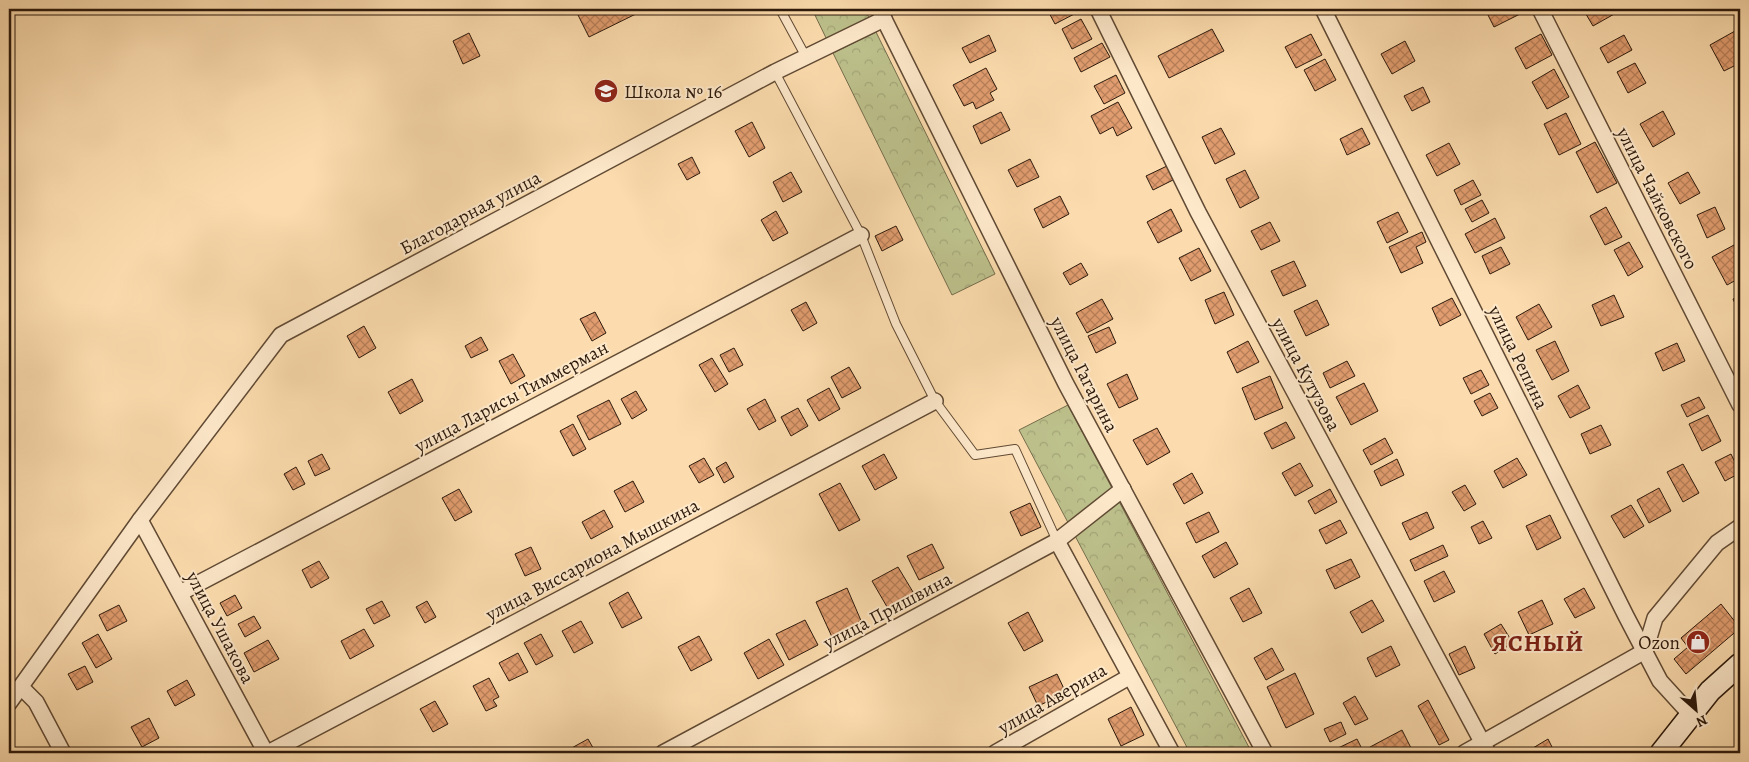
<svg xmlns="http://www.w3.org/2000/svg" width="1749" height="762" font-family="Alegreya,serif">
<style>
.forest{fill:url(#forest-crowns);stroke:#746d4c}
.building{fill:url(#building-cross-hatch);stroke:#2c190b}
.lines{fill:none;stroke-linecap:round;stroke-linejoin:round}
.service-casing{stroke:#604a34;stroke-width:10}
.minor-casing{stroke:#604a34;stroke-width:18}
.secondary-casing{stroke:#2c190b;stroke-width:24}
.service{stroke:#fde8ca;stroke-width:8}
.minor{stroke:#fde8ca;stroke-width:15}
.secondary{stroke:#fde8ca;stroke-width:21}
.labels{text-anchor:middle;stroke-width:4;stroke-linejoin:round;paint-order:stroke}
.poi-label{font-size:19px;fill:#2c190b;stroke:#fde8ca;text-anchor:start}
.street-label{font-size:19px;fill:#2c190b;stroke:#fde8ca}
.district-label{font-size:24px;font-weight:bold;letter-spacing:1px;fill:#7a1f14;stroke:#fde8ca}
</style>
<defs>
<pattern id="forest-crowns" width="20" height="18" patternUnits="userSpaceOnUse" patternTransform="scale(1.25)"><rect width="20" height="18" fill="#bdc18c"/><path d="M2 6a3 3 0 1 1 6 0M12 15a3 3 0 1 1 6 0" fill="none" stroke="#a3a577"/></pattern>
<pattern id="building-cross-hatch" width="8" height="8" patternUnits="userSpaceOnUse" patternTransform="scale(1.25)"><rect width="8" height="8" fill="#e19d6f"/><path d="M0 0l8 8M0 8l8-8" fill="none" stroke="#b77f59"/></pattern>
</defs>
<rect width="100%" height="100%" fill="#fcdcae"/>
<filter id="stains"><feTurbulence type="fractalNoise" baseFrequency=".004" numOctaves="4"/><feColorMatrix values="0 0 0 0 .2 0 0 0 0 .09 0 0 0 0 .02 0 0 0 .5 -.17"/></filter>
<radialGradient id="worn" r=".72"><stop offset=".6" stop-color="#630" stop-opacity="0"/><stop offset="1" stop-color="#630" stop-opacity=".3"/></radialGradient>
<g class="forest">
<polygon points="812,9 865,9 870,20 828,42"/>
<polygon points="876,32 995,274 952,295 833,53"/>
<polygon points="1068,405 1252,753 1190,753 1019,430"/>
</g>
<g class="building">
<polygon points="575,9 646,9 589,37"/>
<polygon points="1047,9 1079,9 1080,11 1055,24"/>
<polygon points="1485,9 1517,9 1520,14 1494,27"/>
<polygon points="1583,9 1613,9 1616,13 1593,26"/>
<polygon points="1081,19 1092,39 1072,49 1062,29"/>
<polygon points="1212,29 1224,51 1169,78 1158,56"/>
<polygon points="1735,31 1740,40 1740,63 1724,71 1710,45"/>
<polygon points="469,33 480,56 463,64 453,41"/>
<polygon points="1311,34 1322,55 1296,68 1285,47"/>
<polygon points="1541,34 1552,55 1526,69 1515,48"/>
<polygon points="989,35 996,51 970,63 962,48"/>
<polygon points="1624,35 1632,50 1608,63 1600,48"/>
<polygon points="1405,41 1415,61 1392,74 1381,54"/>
<polygon points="1102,43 1110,57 1081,72 1074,58"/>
<polygon points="1325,59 1336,80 1315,91 1304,70"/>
<polygon points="1635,63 1646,83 1628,93 1617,72"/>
<polygon points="986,68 997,89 990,93 994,100 976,109 973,102 964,106 953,85"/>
<polygon points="1554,69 1569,97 1547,109 1532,82"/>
<polygon points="1116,75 1125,93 1104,104 1094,86"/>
<polygon points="1423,87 1430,102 1412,111 1404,96"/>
<polygon points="1118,102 1132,128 1117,136 1113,127 1100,134 1091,116"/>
<polygon points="1663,111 1675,134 1653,147 1640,124"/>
<polygon points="1001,112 1010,130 981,144 973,126"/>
<polygon points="1566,113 1581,144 1559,155 1544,124"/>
<polygon points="752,122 765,148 749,157 735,131"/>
<polygon points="1221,128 1235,154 1215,164 1202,137"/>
<polygon points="1362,128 1370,144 1347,155 1340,139"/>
<polygon points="1595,142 1617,183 1597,193 1576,152"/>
<polygon points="1449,143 1460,164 1437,176 1426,155"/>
<polygon points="692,157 700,173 687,180 678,164"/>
<polygon points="1030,159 1039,177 1017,187 1008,170"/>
<polygon points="1167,166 1173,180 1153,190 1146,176"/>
<polygon points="1245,170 1259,198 1240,208 1226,179"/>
<polygon points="791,172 802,192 783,202 773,182"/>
<polygon points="1688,172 1700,193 1680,204 1668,183"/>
<polygon points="1473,180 1481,195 1461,205 1454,190"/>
<polygon points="1060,196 1069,214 1043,228 1034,209"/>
<polygon points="1482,200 1489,213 1472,222 1465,209"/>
<polygon points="1606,207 1622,237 1605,245 1590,216"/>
<polygon points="1715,207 1725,229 1707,238 1697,215"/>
<polygon points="1171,209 1182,231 1158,243 1147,222"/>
<polygon points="776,211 788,233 773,241 761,220"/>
<polygon points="1398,212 1408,232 1387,243 1377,222"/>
<polygon points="1495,218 1505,238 1475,253 1465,234"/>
<polygon points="1270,222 1280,241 1261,250 1251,231"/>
<polygon points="896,226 903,240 882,251 875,236"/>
<polygon points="1422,232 1426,242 1416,247 1423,263 1401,273 1389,247"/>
<polygon points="1629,242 1643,267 1628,276 1614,250"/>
<polygon points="1734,245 1740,257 1740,278 1727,285 1712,257"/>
<polygon points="1501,247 1510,264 1490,274 1482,256"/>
<polygon points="1199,248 1211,271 1191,281 1179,258"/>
<polygon points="1294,261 1306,286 1283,296 1271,271"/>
<polygon points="1081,263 1088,275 1070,285 1063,273"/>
<polygon points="1224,292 1234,315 1215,324 1205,300"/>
<polygon points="1614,295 1624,317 1601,326 1592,305"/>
<polygon points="1740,295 1740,315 1733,299"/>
<polygon points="1452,298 1461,315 1440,326 1432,308"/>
<polygon points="1102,299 1113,319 1087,333 1076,313"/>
<polygon points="1317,300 1329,325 1306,336 1294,311"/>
<polygon points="806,302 817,323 803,331 791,310"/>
<polygon points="1539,304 1552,327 1528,340 1516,317"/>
<polygon points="595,312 606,333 592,341 580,319"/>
<polygon points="364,326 376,348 359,358 347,336"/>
<polygon points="1109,327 1116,343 1096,353 1088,336"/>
<polygon points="481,337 488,350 471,358 465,346"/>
<polygon points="1248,341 1259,362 1237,373 1227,352"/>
<polygon points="1555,341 1569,371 1552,380 1536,350"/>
<polygon points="1677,343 1685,361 1663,371 1655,353"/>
<polygon points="734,348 743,365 729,372 720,355"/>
<polygon points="513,354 525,376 511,384 499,361"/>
<polygon points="712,358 728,384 715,392 699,365"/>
<polygon points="1347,361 1355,376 1330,388 1323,373"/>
<polygon points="849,367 861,388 842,398 831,377"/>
<polygon points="1481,370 1489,385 1471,394 1463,378"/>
<polygon points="1127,374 1138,399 1119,408 1107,384"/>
<polygon points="1270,376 1283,408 1255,420 1242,388"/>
<polygon points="412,379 423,401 400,414 388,392"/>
<polygon points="1364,383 1378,411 1351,425 1336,397"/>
<polygon points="1578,385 1590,408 1570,418 1558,396"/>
<polygon points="829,388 840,409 819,421 807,400"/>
<polygon points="636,391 647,410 632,419 621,399"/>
<polygon points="1490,393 1498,408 1482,416 1474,401"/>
<polygon points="1699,397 1705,408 1687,417 1681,405"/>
<polygon points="765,399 776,421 759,430 747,409"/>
<polygon points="609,400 621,424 589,440 577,416"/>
<polygon points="798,408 808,426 791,436 781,417"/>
<polygon points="1708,415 1721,441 1702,451 1689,424"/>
<polygon points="1286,422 1295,438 1272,449 1264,433"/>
<polygon points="573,424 586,449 573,456 560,431"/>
<polygon points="1601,425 1611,445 1590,454 1581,434"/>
<polygon points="1157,428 1170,452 1147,465 1133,440"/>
<polygon points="1385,438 1393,453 1371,465 1363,450"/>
<polygon points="322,454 330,469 315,476 308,461"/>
<polygon points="884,454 897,478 875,490 862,466"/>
<polygon points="1731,454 1740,473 1725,481 1715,462"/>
<polygon points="704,458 714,475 699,483 689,466"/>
<polygon points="1517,458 1527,475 1503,488 1494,471"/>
<polygon points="1397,459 1404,475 1381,486 1374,471"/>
<polygon points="726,462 734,477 724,483 716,468"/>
<polygon points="1300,463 1313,486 1295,496 1282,473"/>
<polygon points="1683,464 1699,493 1683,502 1667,472"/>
<polygon points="296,467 305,484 293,490 284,474"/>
<polygon points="1192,473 1203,493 1184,504 1173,484"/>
<polygon points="633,481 644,502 625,512 614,491"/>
<polygon points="840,483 860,520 839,531 819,494"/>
<polygon points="1465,485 1476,504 1464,511 1452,492"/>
<polygon points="1659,488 1671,511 1649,523 1637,500"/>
<polygon points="459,489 472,512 455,521 442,498"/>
<polygon points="1330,489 1337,502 1315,514 1308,501"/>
<polygon points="1030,503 1041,527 1021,536 1010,512"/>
<polygon points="1631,505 1644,526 1624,538 1611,516"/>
<polygon points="604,510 613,527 591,539 582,522"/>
<polygon points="1209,512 1219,532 1196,543 1186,523"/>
<polygon points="1427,512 1434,528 1410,540 1402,523"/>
<polygon points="1550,515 1561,538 1537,550 1526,526"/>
<polygon points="1340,520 1347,533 1326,544 1319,530"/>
<polygon points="1483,521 1492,538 1479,544 1471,527"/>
<polygon points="1226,542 1238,564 1214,578 1202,556"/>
<polygon points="932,544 944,568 919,580 907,556"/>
<polygon points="1443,545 1448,556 1415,571 1410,560"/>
<polygon points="531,547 541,569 525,576 515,554"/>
<polygon points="1351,559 1360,577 1335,589 1326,570"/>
<polygon points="319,561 329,578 311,588 302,570"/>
<polygon points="898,567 916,597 890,612 872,581"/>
<polygon points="1444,571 1455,592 1434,602 1424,581"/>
<polygon points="847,588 862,623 832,637 816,602"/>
<polygon points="1249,588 1262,613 1243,622 1230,598"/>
<polygon points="1584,588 1595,608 1575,618 1564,599"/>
<polygon points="628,592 642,618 622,628 609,603"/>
<polygon points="235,595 242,608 227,616 220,603"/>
<polygon points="1372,600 1384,621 1362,633 1350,612"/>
<polygon points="1542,600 1553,624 1529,635 1518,612"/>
<polygon points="382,601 390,616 374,624 366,609"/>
<polygon points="427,601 436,617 425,623 416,607"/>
<polygon points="1721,604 1740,628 1686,674 1674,659 1688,647 1681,638"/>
<polygon points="119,605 127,621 107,631 99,615"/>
<polygon points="1028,612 1043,641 1024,651 1008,623"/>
<polygon points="254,616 261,628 245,637 238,624"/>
<polygon points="805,620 818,645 789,660 776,634"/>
<polygon points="581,621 593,643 574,653 562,631"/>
<polygon points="1501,624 1513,643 1495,654 1484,634"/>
<polygon points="364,629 374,646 350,659 341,641"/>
<polygon points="98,634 112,659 96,668 82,643"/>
<polygon points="541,634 553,656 536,665 524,643"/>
<polygon points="699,636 712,660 691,671 678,647"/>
<polygon points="769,639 784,665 758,679 744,653"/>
<polygon points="268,640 279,659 254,672 244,653"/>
<polygon points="1391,646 1400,665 1376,677 1367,658"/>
<polygon points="1465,646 1475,668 1459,675 1449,654"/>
<polygon points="1272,648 1284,670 1266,680 1254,658"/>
<polygon points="518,653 528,672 509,681 499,663"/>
<polygon points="85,666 93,682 77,690 68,674"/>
<polygon points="1295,673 1314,714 1286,728 1267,687"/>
<polygon points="1057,674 1066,693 1038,706 1029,687"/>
<polygon points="489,678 499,697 493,700 497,706 486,711 473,686"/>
<polygon points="187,680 195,695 175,706 167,691"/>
<polygon points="1355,696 1368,719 1355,725 1343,703"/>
<polygon points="1428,700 1449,740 1439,745 1418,706"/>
<polygon points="435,701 448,724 433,732 420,709"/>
<polygon points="1131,707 1144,735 1121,746 1108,719"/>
<polygon points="149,718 159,738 142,747 131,727"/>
<polygon points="1341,722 1346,734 1330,742 1324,729"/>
<polygon points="1402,730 1413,752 1373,753 1370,747"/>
<polygon points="588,739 596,753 570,753 568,750"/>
<polygon points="1357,739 1364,753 1337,753 1336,749"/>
<polygon points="1548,739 1555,753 1529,753 1528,751"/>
</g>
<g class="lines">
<g class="service-casing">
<g id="service">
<polyline points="780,9 806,57"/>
<polyline points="775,72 861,235 896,324 935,401 975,455 1015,449 1057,541"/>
</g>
</g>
<g class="minor-casing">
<g id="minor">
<polyline points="879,9 1066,384 1265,753"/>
<polyline points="1098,9 1198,212 1488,753"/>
<polyline points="1323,9 1626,616 1660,681 1691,715"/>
<polyline points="1540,9 1740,405"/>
<polyline points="140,520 266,753"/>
<polyline points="1057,541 1172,753"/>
<polyline points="180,593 861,235"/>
<polyline points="21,687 36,702 63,753"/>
<polyline points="9,703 140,520 281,335 775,72 884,19"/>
<polyline points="268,753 935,401"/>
<polyline points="663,753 1057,541 1123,489"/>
<polyline points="995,753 1129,677"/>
<polyline points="1464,753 1645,651 1655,618 1717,543 1740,527"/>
</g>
</g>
<g class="secondary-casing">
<polyline id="secondary" points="1661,753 1710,691 1740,664"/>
</g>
<use href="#service" class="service"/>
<use href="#minor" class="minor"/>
<use href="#secondary" class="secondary"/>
</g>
<defs>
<g id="school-disc" transform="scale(1.25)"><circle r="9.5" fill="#8f2418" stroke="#fde8ca"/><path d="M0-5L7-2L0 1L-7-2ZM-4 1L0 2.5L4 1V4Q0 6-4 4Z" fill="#fff"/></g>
<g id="shop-disc" transform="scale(1.25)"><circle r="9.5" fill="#8f2418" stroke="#fde8ca"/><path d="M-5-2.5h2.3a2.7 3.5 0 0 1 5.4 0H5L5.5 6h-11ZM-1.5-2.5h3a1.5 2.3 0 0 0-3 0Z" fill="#fff"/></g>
</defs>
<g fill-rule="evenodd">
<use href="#school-disc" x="606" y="91"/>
<use href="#shop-disc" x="1698" y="642"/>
</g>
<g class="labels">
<g class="poi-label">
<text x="624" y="98">Школа № 16</text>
<text x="1680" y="649" text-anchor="end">Ozon</text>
</g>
<g class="street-label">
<text transform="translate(1658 198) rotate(63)" y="7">улица Чайковского</text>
<text transform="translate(470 212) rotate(-28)" y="7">Благодарная улица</text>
<text transform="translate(1519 357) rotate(64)" y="7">улица Репина</text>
<text transform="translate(1085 374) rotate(63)" y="7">улица Гагарина</text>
<text transform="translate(1307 374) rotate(62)" y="7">улица Кутузова</text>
<text transform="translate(511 396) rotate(-28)" y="7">улица Ларисы Тиммерман</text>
<text transform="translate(592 559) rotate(-28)" y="7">улица Виссариона Мышкина</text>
<text transform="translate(887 610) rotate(-28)" y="7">улица Пришвина</text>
<text transform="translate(221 627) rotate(62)" y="7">улица Ушакова</text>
<text transform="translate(1052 698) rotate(-30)" y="7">улица Аверина</text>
</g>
<g class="district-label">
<text x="1538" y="651">ЯСНЫЙ</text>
</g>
</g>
<rect width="1749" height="762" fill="none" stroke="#fcdcae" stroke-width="30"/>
<rect x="10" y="10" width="1729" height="742" fill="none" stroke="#2c190b" stroke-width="2.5"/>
<rect x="15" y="15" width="1719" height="732" fill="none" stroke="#2c190b"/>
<g transform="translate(1696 710) rotate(153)" stroke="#fde8ca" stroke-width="4" paint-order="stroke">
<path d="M0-4L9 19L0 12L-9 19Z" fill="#2c190b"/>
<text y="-8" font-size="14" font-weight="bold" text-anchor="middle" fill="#2c190b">N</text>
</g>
<rect width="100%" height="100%" filter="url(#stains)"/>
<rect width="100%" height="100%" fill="url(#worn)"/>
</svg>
